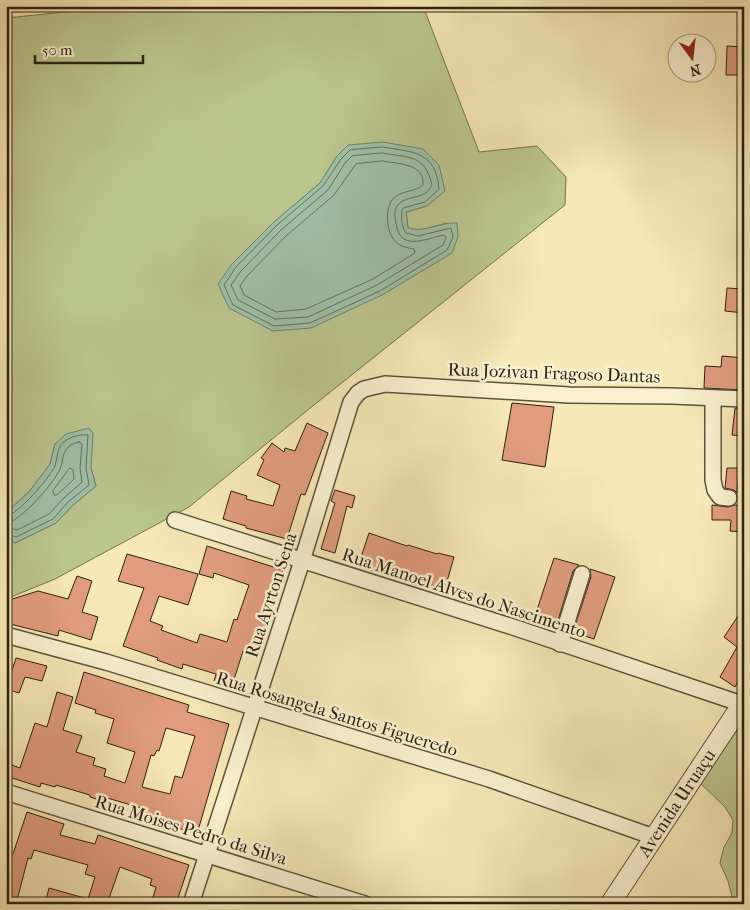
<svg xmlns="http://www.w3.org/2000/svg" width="750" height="910" font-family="'IM FELL French Canon',serif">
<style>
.green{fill:#bbc68f;stroke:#747451;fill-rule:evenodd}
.water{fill:#9ec1a8;stroke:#70816c}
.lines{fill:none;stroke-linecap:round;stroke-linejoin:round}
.shore{stroke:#65715e;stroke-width:1}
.building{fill:#e19c7f;stroke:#2c2113;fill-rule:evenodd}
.minor-casing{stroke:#5e533c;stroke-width:18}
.tertiary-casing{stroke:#5e533c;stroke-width:21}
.minor{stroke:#f9f0d0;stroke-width:15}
.tertiary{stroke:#f9f0d0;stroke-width:19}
.labels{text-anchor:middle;stroke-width:5;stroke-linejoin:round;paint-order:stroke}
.street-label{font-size:18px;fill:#2c2113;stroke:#f9f0d0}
</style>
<rect width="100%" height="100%" fill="#f6e8b7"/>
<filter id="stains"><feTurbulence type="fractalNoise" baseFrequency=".004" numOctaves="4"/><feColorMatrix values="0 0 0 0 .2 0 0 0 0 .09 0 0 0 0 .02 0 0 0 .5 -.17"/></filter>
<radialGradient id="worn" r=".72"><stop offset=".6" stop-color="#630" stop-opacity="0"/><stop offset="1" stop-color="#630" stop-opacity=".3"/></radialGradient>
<g class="green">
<path d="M124,6h299l56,146 58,-6 29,31 -1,28 -256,204 -120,98 -134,72 -49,20v-62l9,6 41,-20 16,-17 24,-20 -5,-18 -36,-24 -5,20 -21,28 -20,18 -3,6v-498zM337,156l90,50 -21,6 2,16 9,3 30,-8 -65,72 -150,-31 42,-42 46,-39z"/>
<polygon points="744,711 744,904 734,904 728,881 720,863 724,847 732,833 733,820 725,807 699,782"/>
</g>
<g class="water">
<path d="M383,142l40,7 16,16 6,26 -18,15 -21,6 2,16c16,5 32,-6 49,-5l1,14 -6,16 -70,42 -71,33 -38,3 -44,-23 -11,-24 14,-20 42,-42 46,-39 17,-27 11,-11z"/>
<polygon points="89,428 93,433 91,468 96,486 72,506 56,523 15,543 6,537 6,516 9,510 29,492 50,464 55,444 66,434"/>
</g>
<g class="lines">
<g class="shore">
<path d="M382,147c31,5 54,4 57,42l-14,13 -22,6c-3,7 -1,20 3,25l12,3 33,-8 2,9 -6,13 -67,41 -70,32 -36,3 -41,-21 -9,-20 12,-18 41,-42 46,-39 18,-27 9,-9z"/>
<path d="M382,153c27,5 43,1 50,32 -8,16 -23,9 -33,19 -6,5 -4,12 -3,19 4,29 28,16 48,12l2,3 -3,7 -66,40 -69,32 -33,2 -37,-19 -7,-15 10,-14 40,-41 47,-40 17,-27 7,-7z"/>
<path d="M382,161c16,3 43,2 41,24 -8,7 -20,5 -29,13 -10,9 -8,35 2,44 5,5 12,6 18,7l1,4 -42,26 -67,30 -30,3 -32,-17 -4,-9 7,-10 39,-40 48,-41 22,-31z"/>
<path d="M79,442l3,2 -2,24 2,14 -18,16 -15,16 -32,16 -9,-3v-4c15,-5 46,-40 52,-54 3,-6 2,-14 6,-19 3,-5 8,-7 13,-8z"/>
<polygon points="70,468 73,470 74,479 57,495 54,495 53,491"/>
<path d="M6,516c12,-1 44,-39 49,-50 2,-6 2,-14 5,-20 5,-8 19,-12 28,-11l-2,33 3,17 -21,17 -15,17 -37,18 -10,-4"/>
</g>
</g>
<g class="building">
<polygon points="727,46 744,47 744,75 726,75"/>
<polygon points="727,288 744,289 744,313 725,311"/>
<polygon points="722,356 744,358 743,390 704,388 705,366 721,367"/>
<polygon points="512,403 554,407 545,467 502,460"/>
<polygon points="735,408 744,408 744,436 732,435"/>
<polygon points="307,423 328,433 305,495 301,494 287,539 246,528 246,526 223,519 231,491 247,496 246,499 273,506 280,485 257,475 264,460 261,458 272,443 284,452 285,448 295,451"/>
<polygon points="727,468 739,468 737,493 734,490 725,488"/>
<polygon points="335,490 355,496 352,508 347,506 335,553 321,549 335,503 331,501"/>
<polygon points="712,505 728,507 735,505 744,506 744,532 730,531 731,520 712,520"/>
<polygon points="369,533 407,546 408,545 437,554 438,553 454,557 444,592 358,566"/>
<polygon points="207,546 283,570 255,655 243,651 232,686 214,681 216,674 183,664 182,669 157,660 158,658 123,646 144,588 118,581 127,554 198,574 188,605 159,596 150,621 163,626 161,630 197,643 200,634 227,642 234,619 237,620 249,585 214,573 213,578 199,574"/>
<polygon points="554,558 579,565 573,571 556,627 534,619"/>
<polygon points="590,569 615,577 594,639 573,632 591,577"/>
<polygon points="77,576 92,581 82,612 98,617 91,640 59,630 58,636 6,623 6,609 9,600 38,591 68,599"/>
<polygon points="744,607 744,672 735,687 720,677 737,647 724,637"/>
<polygon points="16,658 47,666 42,681 25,677 19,693 6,689"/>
<path d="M84,672l105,33 -2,7 42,12 -32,110 -19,-6 1,-3 -23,-7v3l-17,-4 2,-9 -37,-11 -2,4 -12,-4v-2l-34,-10 -1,2 -14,-4 -1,4 -34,-11v-13l14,5 15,-45 12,4 10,-35 16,5 -10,33 19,6 -6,16 19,6 -2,7 13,4 -2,7 21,7 10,-31 -28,-9 7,-24 -19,-6 1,-3 -21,-7zM166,728l29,8 -13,42 -7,-2 -5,18 -28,-7 9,-32 3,1 3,-6 2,1z"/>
<polygon points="27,812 64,824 60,835 95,844 98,835 189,865 176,904 151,904 156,887 150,885 152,879 120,867 107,904 45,904 49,888 88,899 95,877 85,874 88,865 34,850 31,859 28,858 16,904 6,904 6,875"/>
</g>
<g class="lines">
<g class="minor-casing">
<g id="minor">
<polyline points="713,398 713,480 715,490 720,497 729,498"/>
<polyline points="175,520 513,627 742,704"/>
<polyline points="6,635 106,662 489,779 654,837"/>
<polyline points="560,644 582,574"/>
<polyline points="6,792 365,904"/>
<polyline points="191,904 302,561 351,402 358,393 364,389 385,384 569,395 672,396 744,399"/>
</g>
</g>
<g class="tertiary-casing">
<g id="tertiary">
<path id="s1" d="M610,904l134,-203"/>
</g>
</g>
<use href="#minor" class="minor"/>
<use href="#tertiary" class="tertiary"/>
</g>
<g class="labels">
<g class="street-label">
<text transform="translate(554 373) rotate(2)" y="6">Rua Jozivan Fragoso Dantas</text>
<text transform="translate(464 593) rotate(18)" y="6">Rua Manoel Alves do Nascimento</text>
<text transform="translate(271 595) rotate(-72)" y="6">Rua Ayrton Sena</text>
<text transform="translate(337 714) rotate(17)" y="6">Rua Rosangela Santos Figueredo</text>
<text dy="6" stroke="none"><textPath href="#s1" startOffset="121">Avenida Uruaçu</textPath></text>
<text transform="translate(191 830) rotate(17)" y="6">Rua Moises Pedro da Silva</text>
</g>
</g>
<rect width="750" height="910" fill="none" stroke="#f6e8b7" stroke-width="25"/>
<rect x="8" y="8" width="735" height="895" fill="none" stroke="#2c2113" stroke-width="2.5"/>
<rect x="12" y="12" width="725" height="885" fill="none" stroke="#2c2113"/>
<g transform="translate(692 58) rotate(165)"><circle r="24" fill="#f9f0d0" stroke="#a79d84"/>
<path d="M0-4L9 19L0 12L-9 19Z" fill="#8f2418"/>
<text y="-8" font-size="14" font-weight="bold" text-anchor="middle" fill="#2c2113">N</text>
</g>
<path d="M35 55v8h108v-8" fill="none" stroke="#2c2113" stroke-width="2.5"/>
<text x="42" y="55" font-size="15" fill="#2c2113" stroke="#f9f0d0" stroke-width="4" paint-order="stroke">50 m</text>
<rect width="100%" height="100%" filter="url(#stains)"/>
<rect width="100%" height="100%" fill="url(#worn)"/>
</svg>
